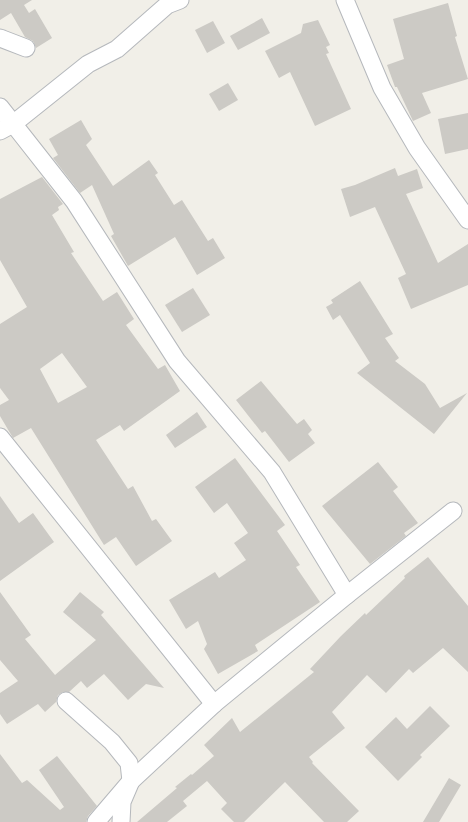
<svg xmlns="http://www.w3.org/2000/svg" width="468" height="822" font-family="Roboto,sans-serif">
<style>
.building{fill:#cccac5;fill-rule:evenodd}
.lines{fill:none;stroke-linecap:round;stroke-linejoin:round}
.street-casing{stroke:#b5b8bc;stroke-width:19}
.street{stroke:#fff;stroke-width:17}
</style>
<rect width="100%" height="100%" fill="#f1efe8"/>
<g class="building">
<polygon points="0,0 32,0 24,5 29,13 35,9 52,38 36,48 33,41 25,37 11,13 0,20"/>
<polygon points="448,3 457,36 455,37 468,79 422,93 431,113 413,121 397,87 395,87 387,65 404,59 393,19"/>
<polygon points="262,18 270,33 238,50 230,36"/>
<polygon points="318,20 330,45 326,47 329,53 326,54 351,109 315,126 290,72 279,78 265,51 301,33 303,24"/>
<polygon points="213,21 225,43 207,53 195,30"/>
<polygon points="228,83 238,100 219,111 209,94"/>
<polygon points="468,113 468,149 445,154 438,119"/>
<polygon points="81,120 92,139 86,145 113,186 149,160 158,173 155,175 174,205 182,200 208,241 213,238 225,258 197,275 175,237 128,266 111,236 114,234 92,185 80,193 53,158 58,155 49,139"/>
<polygon points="395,168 398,176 417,169 423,188 406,194 438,263 468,244 468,285 411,309 398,278 406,274 375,207 350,217 341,189 355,185"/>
<path d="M42,177l21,27 -5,3 1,3 -7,5 22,37 -3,1 32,48 14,-9 17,27 -8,6 32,44 7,-4 15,26 -56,40 -4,-6 -24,15 32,49 5,-3 19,35 4,-2 16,22 -36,25 -20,-29 -12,8 -73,-117 -18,10 -13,-22v-11l9,-5 -9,-12v-64l27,-17 -27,-47v-61zM62,353l25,34 -29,16 -18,-34z"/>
<polygon points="360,281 393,334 385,338 399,358 395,361 425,384 440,408 467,393 434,434 357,373 370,363 340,315 333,320 326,307 333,303 331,300"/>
<polygon points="193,288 210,315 182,332 165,305"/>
<polygon points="261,381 297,424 304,419 312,430 308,434 315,443 289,462 265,431 262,433 236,400"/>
<polygon points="197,412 207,427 175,448 166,435"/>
<polygon points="235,458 285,525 277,531 300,565 296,567 320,602 255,645 258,651 218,674 204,649 207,644 198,621 186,629 169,600 215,572 219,578 246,560 234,543 248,533 227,503 214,513 195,487"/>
<polygon points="378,462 398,487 393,491 418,523 404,533 406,536 370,564 322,506"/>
<polygon points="0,496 19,523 33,513 54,542 0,581"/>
<polygon points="428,557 468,606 468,672 443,648 413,673 409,669 386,693 367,675 332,712 345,728 309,757 313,762 312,763 359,811 347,822 324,822 285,782 244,822 234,822 221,809 227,803 207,781 183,801 187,806 167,822 137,822 177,788 175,787 191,774 192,775 214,756 204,745 232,718 240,732 314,672 310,669 341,636 365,613 366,615 405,578 404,576"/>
<polygon points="0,592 31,635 25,639 55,675 96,640 63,612 80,592 104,612 101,615 164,688 146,684 128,700 104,674 87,688 81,681 69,692 63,692 58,695 56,702 45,712 38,704 7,724 0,714 0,693 18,681 0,660"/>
<polygon points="430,706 450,726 420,755 422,757 398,781 365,747 396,717 407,729"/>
<polygon points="0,754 22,783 27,780 60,810 64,807 39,770 57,756 97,806 88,816 86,822 0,822"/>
<polygon points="449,778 461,785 439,822 423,822"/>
</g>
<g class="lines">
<g class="street-casing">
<g id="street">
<polyline points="345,0 382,88 417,148 468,220"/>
<polyline points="0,38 26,48"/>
<polyline points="0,107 74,201 177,361 272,472 347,595"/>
<polyline points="0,131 13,124 88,64 117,49 167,5 180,0"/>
<polyline points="0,437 214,704"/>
<polyline points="66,701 112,742 129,763 131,781 122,802 121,822"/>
<polyline points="96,822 131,781 214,704 347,595 453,511"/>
</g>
</g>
<use href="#street" class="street"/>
</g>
</svg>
